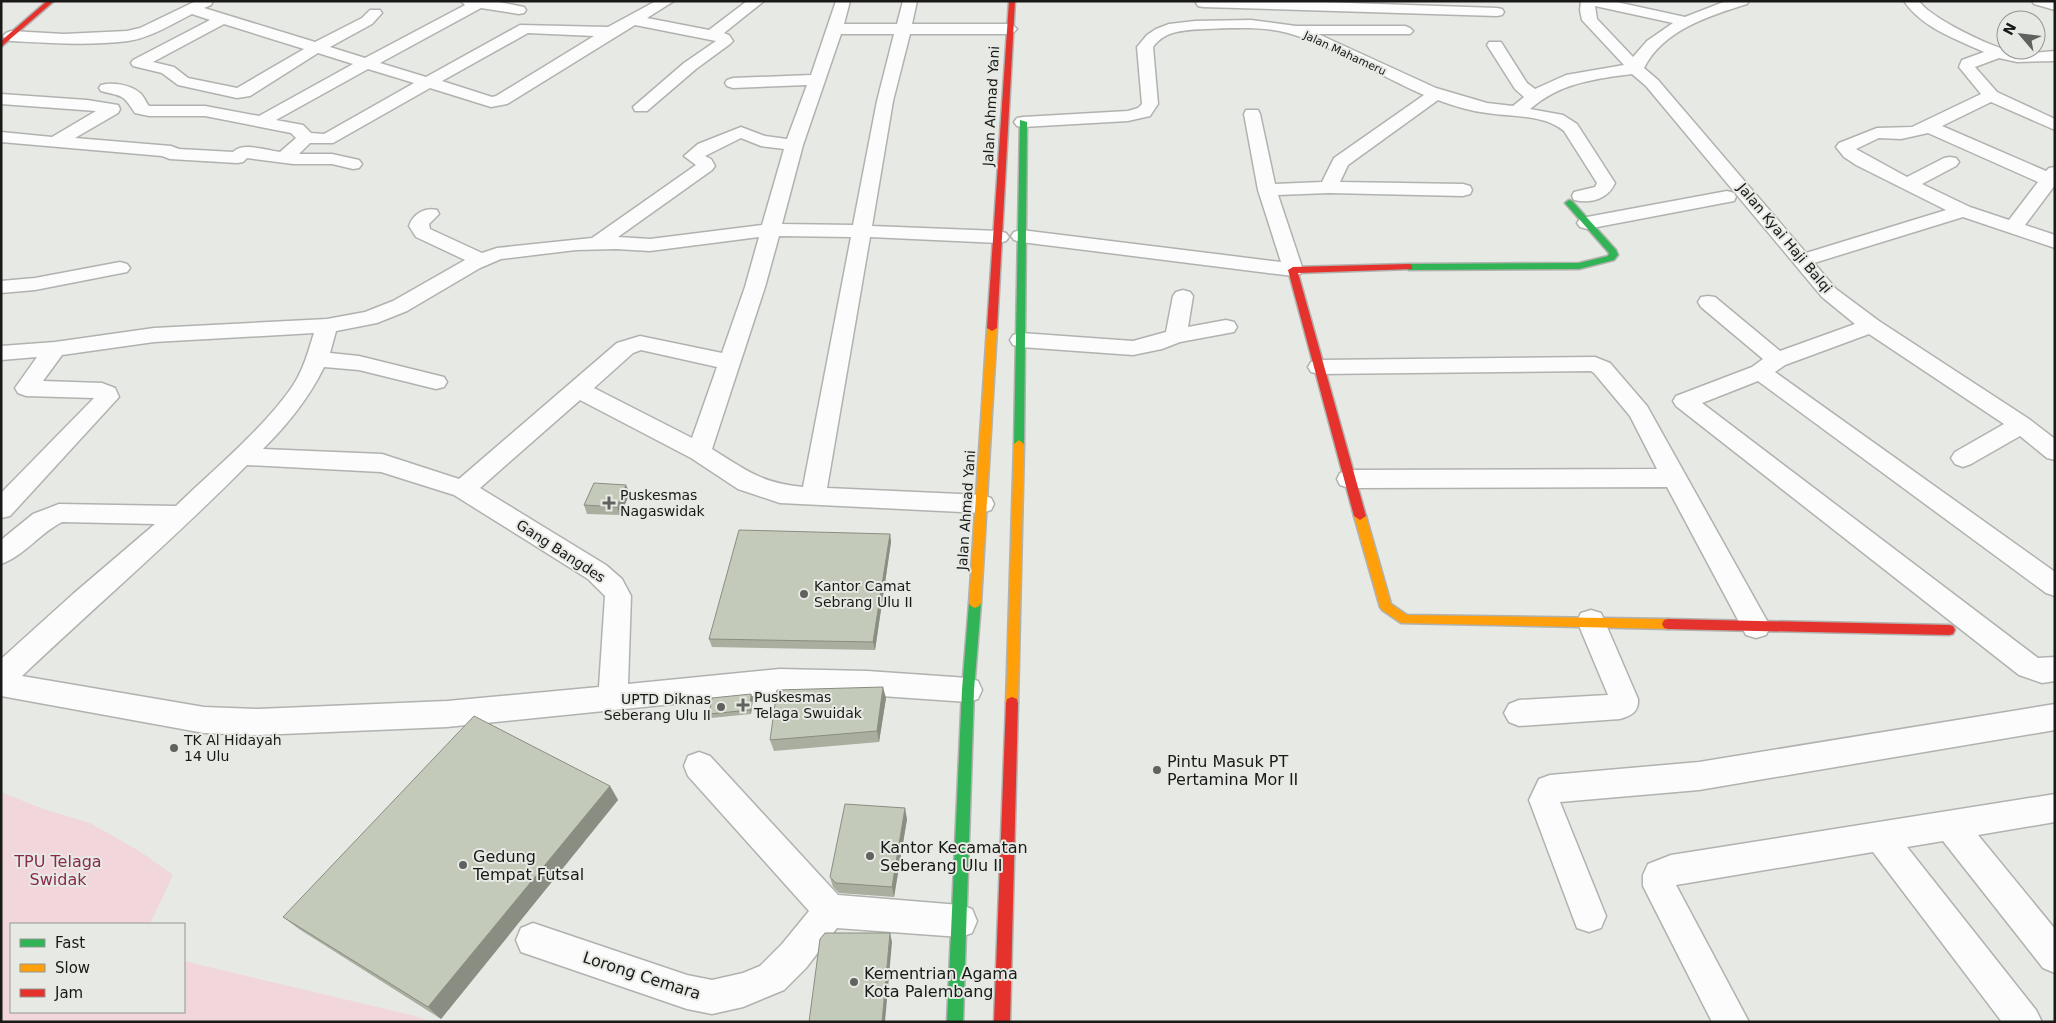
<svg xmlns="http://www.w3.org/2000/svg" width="2056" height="1023" font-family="'DejaVu Sans',sans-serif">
	<rect width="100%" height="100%" fill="#e7e9e5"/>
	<path fill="#f1d6dc" d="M 1,792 L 43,809 L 90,823 L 141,852 L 173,875 L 150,924 L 11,924 L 11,1012 L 184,1012 L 184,961 L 415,1016 L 431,1022 L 1,1022 Z"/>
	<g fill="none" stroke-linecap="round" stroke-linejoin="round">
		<defs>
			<g id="street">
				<path d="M 196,1 L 213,1 L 211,5 L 204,8 L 315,42 L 362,18 L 370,10 L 380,10 L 382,13 L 372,24 L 330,47 L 365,58 L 465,5 L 461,1 L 494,1 L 524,7 L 526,10 L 524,13 L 519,14 L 481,8 L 380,63 L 426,77 L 520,25 L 608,27 L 656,1 L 674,1 L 647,18 L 709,30 L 747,1 L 764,1 L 724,33 L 729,35 L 733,41 L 730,44 L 696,69 L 647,111 L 635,111 L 633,107 L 684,63 L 716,41 L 635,25 L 507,104 L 491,107 L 430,88 L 333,143 L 310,143 L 299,154 L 332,154 L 359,160 L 362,164 L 359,168 L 353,169 L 332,164 L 293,164 L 247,158 L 243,162 L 237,163 L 170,159 L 162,156 L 1,142 L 1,132 L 52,137 L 96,111 L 1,104 L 1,94 L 87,100 L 118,105 L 120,109 L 118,113 L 75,138 L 171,146 L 179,149 L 233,152 C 243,142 266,150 280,152 L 296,138 L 291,133 L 205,116 L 149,116 L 135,113 C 122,93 123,97 101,91 L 99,88 L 101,85 C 113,82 131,85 140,93 C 144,96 146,103 149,106 L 205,106 L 259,116 L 353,64 L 318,53 L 250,96 L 237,98 L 178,85 L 162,73 L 133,66 L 131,63 L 133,60 L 210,20 L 192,14 C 172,24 150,38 128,41 C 89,46 49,43 11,41 L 6,39 L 3,36 L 6,33 L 11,31 L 64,34 L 127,31 L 140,28 ZM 224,24 L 304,49 L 237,88 L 188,78 L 174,67 L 153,62 ZM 528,33 L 594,36 L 496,96 L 492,97 L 442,81 ZM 368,69 L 414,83 L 324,134 L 311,133 L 303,125 L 276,120 Z"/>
				<path d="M 836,1 L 850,1 L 844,24 L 897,24 L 903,1 L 917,1 L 912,24 L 1009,24 L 1014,26 L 1017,29 L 1014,32 L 1009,34 L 910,34 L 893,101 L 872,226 L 999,231 L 1006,233 L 1009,237 L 1006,241 L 999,243 L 870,237 L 827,488 L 982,495 L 991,498 L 994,504 L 991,510 L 982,513 L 780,503 L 738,489 L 691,458 L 580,400 L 480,488 L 606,565 L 622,579 L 631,596 L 628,684 L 780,669 L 867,671 L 968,678 L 978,681 L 982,690 L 978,699 L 968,702 L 867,695 L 780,693 L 447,727 L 258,735 L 204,733 L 1,696 L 1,659 L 73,594 L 155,524 L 62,522 C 40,533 24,556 1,564 L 1,540 L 33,514 L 59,504 L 176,506 C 213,470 263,429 292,387 C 303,371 308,352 314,333 L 154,342 L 62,355 L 43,381 L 102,383 L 115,388 L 119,397 L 10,516 L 1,518 L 1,493 L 94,398 L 26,396 L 18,393 L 15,388 L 37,357 L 1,360 L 1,346 L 55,342 L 154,328 L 327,319 L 365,312 L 393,301 L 465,260 L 416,237 L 409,226 C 413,214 425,207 437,210 L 439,214 L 429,224 L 430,229 L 482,253 L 497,248 L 592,238 L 696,165 L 684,156 L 698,144 L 741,127 L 765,136 L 787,139 L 807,85 L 733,88 L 727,86 L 725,83 L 727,80 L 733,78 L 811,75 ZM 841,34 L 894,34 L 877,101 L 853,225 L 782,224 L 803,145 ZM 741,138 L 761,146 L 784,149 L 762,225 L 650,239 L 618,237 L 712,170 L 715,166 L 711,159 L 705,156 ZM 779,236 L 851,237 L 803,487 C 761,483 746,470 712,449 L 765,287 ZM 759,237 L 745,287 L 722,353 L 640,336 L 617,343 L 459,479 L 382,454 L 263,449 C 288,424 309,398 324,367 L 359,370 L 436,389 L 444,387 L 447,382 L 444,377 L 359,356 L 330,353 L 336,331 L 377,323 L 407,311 L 480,268 L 501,259 L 576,250 L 616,249 L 650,251 ZM 641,350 L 717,367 L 692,438 L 594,388 L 633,353 ZM 247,465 L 381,472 L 454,495 L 588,579 L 605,596 L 599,687 L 447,701 L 258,709 L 204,707 L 22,676 C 97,605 175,538 247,465 Z"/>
				<path d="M 1197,1 L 1291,1 L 1497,8 L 1502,9 L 1504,12 L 1502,15 L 1497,16 L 1203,7 L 1198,6 L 1196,3 Z"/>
				<path d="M 1581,1 L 1612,1 L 1685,17 L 1726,1 L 1749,1 L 1747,4 C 1709,16 1663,30 1644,68 L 1658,80 L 1806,253 L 1946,210 L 1856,165 L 1844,157 L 1836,147 L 1839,143 L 1877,128 L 1912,127 L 1981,94 L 1959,67 L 1962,60 L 1984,52 C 1956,39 1922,28 1904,1 L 1919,1 C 1930,18 1996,50 2016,52 C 2029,54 2042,52 2055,51 L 2055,61 L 2017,62 L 1999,58 L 1975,67 L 1997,92 L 2055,119 L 2055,130 L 1991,102 L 1942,126 L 2046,171 L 2049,168 L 2055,167 L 2055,185 L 2025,225 L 2055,235 L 2055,248 L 1963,217 L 1814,263 L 1836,289 L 1879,321 L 2029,419 L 2055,439 L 2055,460 L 2047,458 L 2020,436 L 1971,464 L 1963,467 L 1955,464 L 1951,458 L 1955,452 L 2004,424 L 1869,334 L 1785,365 L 1775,372 L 2055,572 L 2055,596 L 2046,593 L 1758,381 L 1702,403 L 2038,658 L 2055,657 L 2055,681 L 2042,683 L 2019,675 L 1676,406 L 1673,401 L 1676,396 L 1752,367 L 1763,359 L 1701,307 L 1698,302 L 1701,297 L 1708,296 L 1715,297 L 1780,351 L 1855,324 L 1822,297 L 1646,86 L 1632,74 C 1594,79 1560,83 1530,109 L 1563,115 L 1577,124 L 1615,183 C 1608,199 1591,204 1574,200 L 1572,196 L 1574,192 L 1595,187 L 1597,183 L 1564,131 C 1544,114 1512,117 1487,113 C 1470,111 1454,106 1438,100 L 1348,165 L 1340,182 L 1463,184 L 1470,186 L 1472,190 L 1470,194 L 1463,196 L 1329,193 L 1278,195 L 1303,270 L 1300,274 L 1293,276 L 1021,242 L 1014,240 L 1011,236 L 1014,232 L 1021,230 L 1281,262 L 1258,190 L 1244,114 L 1246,110 L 1258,110 L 1260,114 L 1275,184 L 1322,182 L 1334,158 L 1424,95 C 1380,76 1334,46 1288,33 C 1263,26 1231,28 1205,29 C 1186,30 1165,30 1153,47 L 1158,104 L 1150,116 L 1128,121 L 1023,127 L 1017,126 L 1014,122 L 1017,118 L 1023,117 L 1128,111 L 1138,108 L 1142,104 L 1137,47 L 1147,35 L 1156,29 L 1169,24 L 1195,21 L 1251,20 L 1296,26 L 1405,26 L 1410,28 L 1413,31 L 1410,34 L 1318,34 L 1436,88 L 1487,103 L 1513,106 L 1524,97 L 1515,89 L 1487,45 L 1489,42 L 1501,42 L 1527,83 L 1535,89 L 1566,75 L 1624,65 L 1582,20 L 1580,10 ZM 1595,6 L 1673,23 L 1647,41 L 1633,57 L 1597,19 ZM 1928,133 L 2038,182 L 2009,220 L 1970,207 L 1922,184 L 1956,166 L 1959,162 L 1956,158 L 1950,157 L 1944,158 L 1907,177 L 1856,149 L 1879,138 L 1901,139 Z"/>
				<path d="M 2032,1 L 2055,1 L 2055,10 L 2034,4 Z"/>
				<path d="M 1727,191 L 1734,193 L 1736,197 L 1734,201 L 1587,229 L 1580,227 L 1577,223 L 1580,219 L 1587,217 Z"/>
				<path d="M 120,262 L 127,264 L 130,268 L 127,272 L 35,290 L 1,293 L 1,281 L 35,278 Z"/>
				<path d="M 1183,290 L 1190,292 L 1193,296 L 1188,327 L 1226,320 L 1234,322 L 1237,327 L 1234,332 L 1180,342 L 1162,349 L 1133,355 L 1021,347 L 1013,345 L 1010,340 L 1013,335 L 1021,333 L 1133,341 L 1166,332 L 1173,296 L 1176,292 Z"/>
				<path d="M 1595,357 L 1610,363 L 1647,406 L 1766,619 L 1770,627 L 1766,635 L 1756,638 L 1746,635 L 1667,487 L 1349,488 L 1340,485 L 1337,479 L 1340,473 L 1349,470 L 1657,469 L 1630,416 L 1594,373 L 1591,371 L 1319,374 L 1311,372 L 1308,367 L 1311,362 L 1319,360 Z"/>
				<path d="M 1591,610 L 1601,613 L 1638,699 C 1639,712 1631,716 1620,719 L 1519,726 L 1509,722 L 1504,713 L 1509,704 L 1519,700 L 1608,695 L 1577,621 L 1581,613 Z"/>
				<path d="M 2055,704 L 2055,730 L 1699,790 L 1560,802 L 1606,916 L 1601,928 L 1589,932 L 1577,928 L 1529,800 L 1539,779 L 1550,775 L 1699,762 Z"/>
				<path d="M 699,752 L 710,756 L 838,895 L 960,905 L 972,909 L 977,921 L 972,933 L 960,937 L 837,928 L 806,968 L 784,990 L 743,1007 L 712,1014 L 687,1009 L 521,952 L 516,940 L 521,928 L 533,923 L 687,975 L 712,980 L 743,973 L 760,966 L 782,944 L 809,911 L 688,776 L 684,766 L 688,756 Z"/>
				<path d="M 2055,794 L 2055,822 L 1978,835 L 2055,929 L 2055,973 L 2043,968 L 1943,841 L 1907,847 L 2036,1010 L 2042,1022 L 2002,1022 L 1873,852 L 1676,885 L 1749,1022 L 1712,1022 L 1643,886 L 1643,875 L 1648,864 L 1671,855 Z"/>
			</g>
			<g id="fast">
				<path d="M 1020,120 L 1027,122 L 1024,444 L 1019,448 L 1014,444 Z"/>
				<path d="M 1569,200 L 1572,201 L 1616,250 L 1618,255 L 1614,260 L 1579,269 L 1409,270 L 1404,267 L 1409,264 L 1579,263 L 1608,256 L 1609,253 L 1565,203 Z"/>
				<path d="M 975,598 L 979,600 L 981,603 L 974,690 L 963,1022 L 947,1022 L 962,690 L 969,603 L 971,600 Z"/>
			</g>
			<g id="slow">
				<path d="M 992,325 L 997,328 L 981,603 L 979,606 L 975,608 L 971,606 L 969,603 L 987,328 Z"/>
				<path d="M 1019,440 L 1024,444 L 1018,703 L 1017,707 L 1012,709 L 1007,707 L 1006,703 L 1014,444 Z"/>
				<path d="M 1360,512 L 1366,516 L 1391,604 L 1407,615 L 1668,619 L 1672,620 L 1674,624 L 1672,628 L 1668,629 L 1401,623 L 1382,610 L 1380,607 L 1354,516 Z"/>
			</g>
			<g id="jam">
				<path d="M 47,1 L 54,1 L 1,47 L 1,41 Z"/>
				<path d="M 1009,1 L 1015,1 L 997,328 L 992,331 L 987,328 Z"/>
				<path d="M 1409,264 L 1412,265 L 1412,269 L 1298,273 L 1366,516 L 1360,520 L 1354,516 L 1288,270 L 1293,267 Z"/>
				<path d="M 1668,619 L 1949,625 L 1953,626 L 1955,630 L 1953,634 L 1949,635 L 1668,629 L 1664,628 L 1662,624 L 1664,620 Z"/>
				<path d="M 1012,697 L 1017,699 L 1018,703 L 1010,1022 L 994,1022 L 1006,703 L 1007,699 Z"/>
			</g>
		</defs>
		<use href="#street" stroke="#b1b2af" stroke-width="3"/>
		<use href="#fast" stroke="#b1b2af" stroke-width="3"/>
		<use href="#slow" stroke="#b1b2af" stroke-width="3"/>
		<use href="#jam" stroke="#b1b2af" stroke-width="3"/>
		<use href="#street" fill="#fbfcfb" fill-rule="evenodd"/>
		<use href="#fast" fill="#30b455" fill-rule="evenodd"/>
		<use href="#slow" fill="#ff9f0a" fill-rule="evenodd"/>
		<use href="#jam" fill="#e5322d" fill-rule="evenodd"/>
	</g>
	<g fill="#a9ae9f">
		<path d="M 630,493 L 620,515 L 587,514 L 584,505 Z"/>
		<path d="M 890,534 L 891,542 L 875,650 L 712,647 L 709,639 Z"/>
		<path d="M 753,698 L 751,714 L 711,718 L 709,714 Z"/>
		<path d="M 886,698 L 879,742 L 774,751 L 770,740 Z"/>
		<path d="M 610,786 L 618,800 L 441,1019 L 299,929 L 283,917 Z"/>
		<path d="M 907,819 L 894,897 L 839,893 L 833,887 L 830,877 Z"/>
	</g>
	<g fill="#898d82">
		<path d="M 626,485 L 630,493 L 620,515 L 617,507 Z"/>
		<path d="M 890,534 L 891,542 L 875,650 L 873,642 Z"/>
		<path d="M 883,687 L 886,698 L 879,742 L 877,731 Z"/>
		<path d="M 751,694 L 753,698 L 751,714 L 750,710 Z"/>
		<path d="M 610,786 L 618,800 L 441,1019 L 428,1007 Z"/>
		<path d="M 905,808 L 907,819 L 894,897 L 892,887 Z"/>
		<path d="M 890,933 L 892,942 L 885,1022 L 882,1022 Z"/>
	</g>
	<g fill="#c4cab9" stroke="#898d82">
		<path d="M 594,483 L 626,485 L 617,507 L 584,505 Z"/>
		<path d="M 739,530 L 890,534 L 873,642 L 709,639 Z"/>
		<path d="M 883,687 L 877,731 L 770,740 L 777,690 Z"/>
		<path d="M 751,694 L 750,710 L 709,714 L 712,698 Z"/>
		<path d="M 474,716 L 610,786 L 428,1007 L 283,917 Z"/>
		<path d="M 845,804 L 905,808 L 892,887 L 836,883 L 830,877 Z"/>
		<path d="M 825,933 L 890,933 L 882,1022 L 809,1022 L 820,939 Z"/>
	</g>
	<g fill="#61625f" stroke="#e7eae4" stroke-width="2">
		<path d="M606.5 495.5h5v5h5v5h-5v5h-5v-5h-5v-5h5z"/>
		<circle cx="804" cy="594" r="5"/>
		<path d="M740.5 697.5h5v5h5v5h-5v5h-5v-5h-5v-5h5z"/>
		<circle cx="721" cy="707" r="5"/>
		<circle cx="174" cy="748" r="5"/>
		<circle cx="1157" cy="770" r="5"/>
		<circle cx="870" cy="856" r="5"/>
		<circle cx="463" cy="865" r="5"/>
		<circle cx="854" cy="982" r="5"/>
	</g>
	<g text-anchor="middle" stroke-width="4" stroke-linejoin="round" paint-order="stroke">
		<g font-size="11" fill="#191917" stroke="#e7eae4">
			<text transform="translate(1345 53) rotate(25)" y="4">Jalan Mahameru</text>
		</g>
		<g font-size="14" fill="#191917" stroke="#e7eae4">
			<text transform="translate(991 106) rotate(-87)" y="5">Jalan Ahmad Yani</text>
			<text transform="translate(1785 238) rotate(50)" y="5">Jalan Kyai Haji Balqi</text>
			<text transform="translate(966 510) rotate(-86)" y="5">Jalan Ahmad Yani</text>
			<text transform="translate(561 551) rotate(33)" y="5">Gang Bangdes</text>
		</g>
		<g font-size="14" fill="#191917" stroke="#e7eae4" text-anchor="start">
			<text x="620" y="500">Puskesmas<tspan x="620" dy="16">Nagaswidak</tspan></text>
			<text x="814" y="591">Kantor Camat<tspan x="814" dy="16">Sebrang Ulu II</tspan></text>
			<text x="754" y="702">Puskesmas<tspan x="754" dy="16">Telaga Swuidak</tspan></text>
			<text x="711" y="704" text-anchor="end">UPTD Diknas<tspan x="711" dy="16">Seberang Ulu II</tspan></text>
			<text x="184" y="745">TK Al Hidayah<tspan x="184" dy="16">14 Ulu</tspan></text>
		</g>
		<g font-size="16" fill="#191917" stroke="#e7eae4" text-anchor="start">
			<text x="1167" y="767">Pintu Masuk PT<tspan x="1167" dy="18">Pertamina Mor II</tspan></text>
			<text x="880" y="853">Kantor Kecamatan<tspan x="880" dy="18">Seberang Ulu II</tspan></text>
			<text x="473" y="862">Gedung<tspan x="473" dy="18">Tempat Futsal</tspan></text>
			<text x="864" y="979">Kementrian Agama<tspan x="864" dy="18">Kota Palembang</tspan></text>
		</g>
		<g font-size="16" fill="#89294e" stroke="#e7eae4">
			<text x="58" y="867">TPU Telaga<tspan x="58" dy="18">Swidak</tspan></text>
		</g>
		<g font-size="16" fill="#191917" stroke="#e7eae4">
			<text transform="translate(642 975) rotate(18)" y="6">Lorong Cemara</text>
		</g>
	</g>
	<rect width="2056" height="1023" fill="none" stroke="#191917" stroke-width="5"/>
	<rect x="10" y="923" width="175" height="90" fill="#e7eae4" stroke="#959692"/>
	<rect x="20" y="939" width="25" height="8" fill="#30b455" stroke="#959692"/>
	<text x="55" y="948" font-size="15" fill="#191917">Fast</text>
	<rect x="20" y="964" width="25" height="8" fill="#ff9f0a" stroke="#959692"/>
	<text x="55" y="973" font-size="15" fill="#191917">Slow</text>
	<rect x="20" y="989" width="25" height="8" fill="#e5322d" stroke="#959692"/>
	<text x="55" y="998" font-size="15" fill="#191917">Jam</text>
	<g transform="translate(2021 35) rotate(298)"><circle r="24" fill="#e7eae4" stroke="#959692"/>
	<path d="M0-4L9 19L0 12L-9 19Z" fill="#61625f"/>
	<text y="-8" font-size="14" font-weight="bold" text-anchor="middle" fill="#191917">N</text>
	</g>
</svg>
